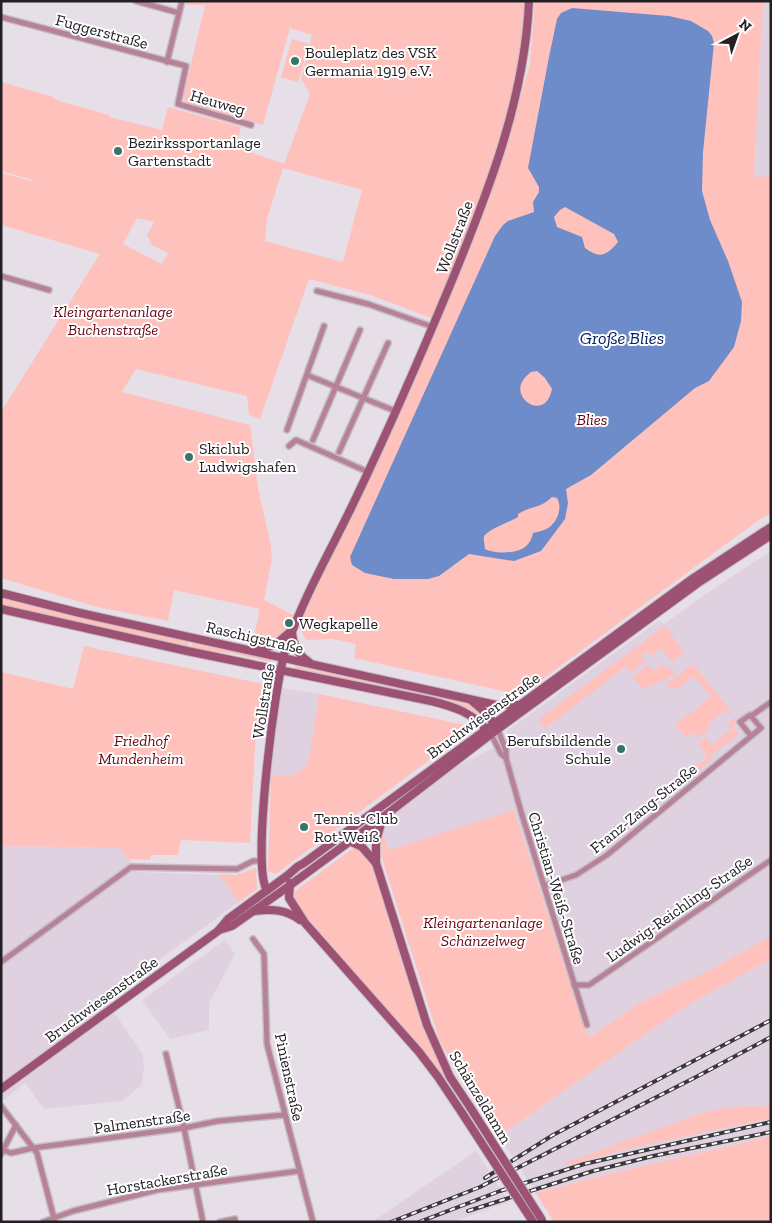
<svg xmlns="http://www.w3.org/2000/svg" width="772" height="1223" font-family="'Zilla Slab',serif">
	<rect width="100%" height="100%" fill="#e7dfe8"/>
	<g fill="#dfd1e0">
		<path d="M 763,1 L 771,1 L 771,176 L 754,177 Z"/>
		<path d="M 771,551 L 771,936 L 712,969 L 641,1002 L 590,1037 L 585,1030 L 514,810 L 389,850 L 380,826 L 383,817 L 435,777 L 499,745 L 509,738 L 507,731 L 660,620 L 664,624 L 707,593 Z"/>
		<path d="M 282,688 L 319,694 L 308,765 L 293,776 L 271,775 Z"/>
		<path d="M 1,846 L 121,848 L 137,872 L 220,875 L 239,902 L 105,999 L 143,1055 L 144,1067 L 142,1085 L 122,1101 L 44,1109 L 25,1083 L 1,1102 Z"/>
		<path d="M 225,940 L 235,954 L 209,1003 L 209,1030 L 170,1039 L 142,1000 Z"/>
		<path d="M 771,959 L 771,1107 L 756,1106 L 705,1112 L 564,1164 L 571,1165 L 626,1149 L 771,1118 L 771,1136 L 605,1175 L 536,1193 L 499,1136 L 685,1006 Z"/>
		<path d="M 476,1151 L 509,1202 L 452,1222 L 372,1222 Z"/>
	</g>
	<g fill="#fec1bc" fill-rule="evenodd">
		<path d="M 187,1 L 525,1 L 521,63 L 499,148 L 475,218 L 434,319 L 370,295 L 309,279 L 260,419 L 249,415 L 247,396 L 136,369 L 122,392 L 250,425 L 258,488 L 270,541 L 272,558 L 264,600 L 295,616 C 287,634 274,644 253,640 L 260,609 L 174,590 L 168,621 L 97,607 L 1,578 L 1,412 L 100,254 L 1,225 L 1,173 L 32,181 L 33,180 L 1,171 L 1,82 L 53,97 L 56,100 L 109,115 L 109,117 L 162,130 L 168,107 L 241,127 L 236,147 L 284,164 L 310,94 L 301,78 L 312,35 L 290,28 L 263,125 L 187,104 L 183,98 L 205,5 L 186,5 ZM 283,168 L 362,190 L 343,262 L 265,241 L 267,219 ZM 137,218 L 154,222 L 147,235 L 152,245 L 168,253 L 162,264 L 123,244 Z"/>
		<path d="M 535,1 L 763,1 L 754,177 L 771,176 L 771,513 L 760,519 L 521,695 L 354,658 L 356,644 L 333,639 L 307,640 L 298,627 L 371,474 L 436,329 L 481,222 L 506,148 L 530,64 Z"/>
		<path d="M 292,39 L 309,44 L 298,82 L 281,77 Z"/>
		<path d="M 1,593 L 190,637 L 187,651 L 1,609 Z"/>
		<path d="M 665,626 L 684,652 L 672,662 L 661,648 L 651,656 L 647,651 L 641,656 L 645,661 L 631,673 L 626,666 L 545,729 L 539,719 Z"/>
		<path d="M 193,642 L 271,660 L 271,662 L 231,653 L 209,652 L 190,648 Z"/>
		<path d="M 84,646 L 263,684 L 256,730 L 250,843 L 181,840 L 178,855 L 151,855 L 150,860 L 128,859 L 120,848 L 1,846 L 1,672 L 73,689 Z"/>
		<path d="M 663,664 L 667,669 L 669,667 L 674,674 L 664,682 L 662,680 L 654,686 L 652,684 L 643,690 L 633,677 L 648,665 L 653,671 Z"/>
		<path d="M 693,664 L 731,712 L 729,714 L 726,710 L 707,725 L 710,729 L 697,738 L 692,732 L 685,737 L 675,725 L 711,697 L 694,676 L 677,689 L 675,687 L 671,690 L 666,685 Z"/>
		<path d="M 295,666 L 458,701 L 469,705 L 483,714 L 479,717 C 456,697 414,694 385,688 C 354,682 324,676 294,670 Z"/>
		<path d="M 319,694 L 465,725 L 467,732 L 276,874 L 268,871 L 271,775 L 293,776 L 308,765 Z"/>
		<path d="M 734,718 L 737,722 L 733,726 L 739,734 L 711,755 L 713,759 L 689,778 L 686,774 L 708,757 L 698,744 L 706,738 L 712,745 L 732,729 L 727,724 Z"/>
		<path d="M 514,810 L 585,1030 L 590,1037 L 641,1002 L 712,969 L 771,936 L 771,959 L 686,1006 L 499,1136 L 459,1077 L 439,1039 L 374,833 L 381,829 L 389,850 Z"/>
		<path d="M 355,847 L 371,861 L 421,1022 L 447,1080 L 445,1080 L 414,1041 L 298,907 L 294,894 L 299,888 Z"/>
		<path d="M 256,868 L 257,889 L 239,902 L 219,874 L 236,875 Z"/>
		<path d="M 756,1106 L 771,1107 L 771,1118 L 626,1149 L 571,1165 L 562,1164 L 705,1112 L 731,1107 Z"/>
		<path d="M 771,1136 L 771,1222 L 554,1222 L 536,1193 L 605,1175 Z"/>
	</g>
	<path fill="#6e8cc9" fill-rule="evenodd" d="M 572,8 L 669,16 L 691,21 L 708,31 L 712,36 L 714,43 L 703,152 L 702,191 L 710,220 L 728,261 L 742,302 L 741,321 L 734,347 L 709,381 L 695,388 L 591,475 L 566,489 L 568,503 L 565,519 L 541,551 L 514,561 L 469,554 L 439,576 L 428,579 L 394,579 L 365,573 L 352,565 L 350,557 L 495,236 L 503,225 L 508,221 L 534,212 L 533,202 L 539,192 L 539,187 L 528,168 L 549,57 L 557,19 L 561,13 ZM 565,207 L 614,234 L 618,242 C 606,256 600,259 585,248 L 582,237 L 557,227 L 554,217 L 560,210 ZM 537,371 L 545,378 L 552,389 C 546,420 515,402 521,384 C 523,379 527,375 531,372 ZM 552,497 L 557,498 C 564,510 555,528 541,531 C 539,532 536,532 533,533 C 532,538 530,543 525,547 C 516,554 494,554 485,549 C 485,546 483,539 484,537 C 486,530 512,521 518,517 L 518,514 C 530,506 540,509 552,497 Z"/>
	<g fill="none" stroke-linecap="round" stroke-linejoin="round">
		<defs>
			<g id="street">
				<path d="M 136,1 L 179,13"/>
				<path d="M 1,17 L 186,66 L 178,104 L 251,125"/>
				<path d="M 167,62 L 182,1"/>
				<path d="M 1,276 L 49,290"/>
				<path d="M 317,291 L 368,304 L 433,327"/>
				<path d="M 307,375 L 395,411"/>
				<path d="M 287,430 L 324,326"/>
				<path d="M 313,440 L 360,330"/>
				<path d="M 289,446 L 296,440 L 368,472"/>
				<path d="M 339,452 L 388,343"/>
				<path d="M 751,716 L 771,702"/>
				<path d="M 497,727 L 506,751 L 506,758 L 522,815 L 587,1025"/>
				<path d="M 491,734 L 501,754 L 506,758"/>
				<path d="M 544,886 L 576,875 L 607,855 L 761,728 L 750,715 L 740,722 L 751,736"/>
				<path d="M 253,939 L 264,954 L 267,1044 L 313,1222"/>
				<path d="M 1,962 L 131,867 L 237,869 L 253,861 L 262,861"/>
				<path d="M 574,985 L 589,985 L 771,860"/>
				<path d="M 166,1054 L 184,1128 L 203,1222"/>
				<path d="M 1,1106 L 37,1153 L 55,1222"/>
				<path d="M 3,1150 L 11,1153 L 33,1148 L 184,1128 L 218,1121 L 284,1115"/>
				<path d="M 1,1154 L 16,1125"/>
				<path d="M 43,1222 L 73,1211 L 157,1190 L 299,1171"/>
				<path d="M 220,1222 L 235,1219"/>
			</g>
			<g id="secondary">
				<path d="M 1,593 L 80,613 L 496,705 L 517,705"/>
				<path d="M 1,609 L 187,651 L 431,701 C 455,707 474,713 489,733"/>
				<path d="M 292,632 C 293,645 298,655 309,662"/>
				<path d="M 257,650 L 275,645 L 290,632"/>
				<path d="M 471,700 L 486,713 L 494,723"/>
				<path d="M 383,817 L 376,841 L 376,863 L 427,1025 L 450,1077 L 470,1107"/>
				<path d="M 347,840 L 362,847 L 376,863"/>
				<path d="M 290,883 L 289,898 L 305,923 L 419,1052 L 438,1077 L 462,1113"/>
				<path d="M 267,890 C 251,868 275,680 286,648 C 303,598 331,550 354,502 C 389,429 422,353 453,278 C 489,190 525,97 529,1"/>
				<path d="M 254,911 C 272,909 285,909 300,920"/>
				<path d="M 219,930 L 232,926 L 289,886 L 383,817 L 491,734 L 698,583 L 771,535"/>
				<path d="M 1,1089 L 218,931 L 228,919 L 288,875 L 297,867 L 304,863 L 692,579 L 771,527"/>
			</g>
		</defs>
		<use href="#street" stroke="#c4bdc5" stroke-width="8"/>
		<use href="#secondary" stroke="#c4bdc5" stroke-width="10"/>
		<use href="#street" stroke="#b78297" stroke-width="5"/>
		<use href="#secondary" stroke="#9d5273" stroke-width="8"/>
		<defs>
			<g id="rail">
				<path d="M 485,1178 L 553,1135 L 771,1020"/>
				<path d="M 468,1211 L 593,1171 L 653,1156 L 771,1132"/>
				<path d="M 391,1222 L 480,1187 L 696,1077 L 771,1037"/>
				<path d="M 419,1222 L 500,1191 L 584,1164 L 771,1122"/>
			</g>
		</defs>
		<use href="#rail" stroke="#3b373b" stroke-width="4"/>
		<use href="#rail" stroke="#fff" stroke-width="2" stroke-dasharray="5.5" stroke-linecap="butt"/>
		<defs>
			<g id="secondary-bridge">
				<path d="M 470,1107 L 542,1220"/>
				<path d="M 462,1113 L 533,1222"/>
			</g>
		</defs>
		<use href="#secondary-bridge" stroke="#c4bdc5" stroke-width="10" stroke-linecap="butt"/>
		<use href="#secondary-bridge" stroke="#9d5273" stroke-width="8"/>
	</g>
	<g fill="#357666" stroke="#fff" stroke-width="2">
		<circle cx="295" cy="61" r="5"/>
		<circle cx="118" cy="151" r="5"/>
		<circle cx="189" cy="457" r="5"/>
		<circle cx="289" cy="623" r="5"/>
		<circle cx="621" cy="749" r="5"/>
		<circle cx="304" cy="827" r="5"/>
	</g>
	<g text-anchor="middle" stroke-width="4" stroke-linejoin="round" paint-order="stroke">
		<g font-size="16" fill="#232023" stroke="#fff">
			<text transform="translate(102 31) rotate(15)" y="6">Fuggerstraße</text>
			<text transform="translate(218 102) rotate(16)" y="6">Heuweg</text>
			<text transform="translate(454 237) rotate(-69)" y="6">Wollstraße</text>
			<text transform="translate(255 637) rotate(13)" y="6">Raschigstraße</text>
			<text transform="translate(263 701) rotate(-81)" y="6">Wollstraße</text>
			<text transform="translate(483 715) rotate(-36)" y="6">Bruchwiesenstraße</text>
			<text transform="translate(643 808) rotate(-39)" y="6">Franz-Zang-Straße</text>
			<text transform="translate(557 888) rotate(73)" y="6">Christian-Weiß-Straße</text>
			<text transform="translate(679 908) rotate(-35)" y="6">Ludwig-Reichling-Straße</text>
			<text transform="translate(101 999) rotate(-36)" y="6">Bruchwiesenstraße</text>
			<text transform="translate(290 1077) rotate(78)" y="6">Pinienstraße</text>
			<text transform="translate(481 1097) rotate(59)" y="6">Schänzeldamm</text>
			<text transform="translate(142 1121) rotate(-8)" y="6">Palmenstraße</text>
			<text transform="translate(167 1179) rotate(-10)" y="6">Horstackerstraße</text>
		</g>
		<g font-size="16" fill="#232023" stroke="#fff" text-anchor="start">
			<text x="305" y="58">Bouleplatz des VSK<tspan x="305" dy="18">Germania 1919 e.V.</tspan></text>
			<text x="128" y="148">Bezirkssportanlage<tspan x="128" dy="18">Gartenstadt</tspan></text>
			<text x="199" y="454">Skiclub<tspan x="199" dy="18">Ludwigshafen</tspan></text>
			<text x="299" y="629">Wegkapelle</text>
			<text x="611" y="746" text-anchor="end">Berufsbildende<tspan x="611" dy="18">Schule</tspan></text>
			<text x="314" y="824">Tennis-Club<tspan x="314" dy="18">Rot-Weiß</tspan></text>
		</g>
		<g font-size="16" font-style="italic" fill="#690613" stroke="#fff">
			<text x="113" y="317">Kleingartenanlage<tspan x="113" dy="18">Buchenstraße</tspan></text>
			<text x="592" y="425">Blies</text>
			<text x="141" y="746">Friedhof<tspan x="141" dy="18">Mundenheim</tspan></text>
			<text x="483" y="928">Kleingartenanlage<tspan x="483" dy="18">Schänzelweg</tspan></text>
		</g>
		<g font-size="18" font-style="italic" fill="#072168" stroke="#fff">
			<text x="622" y="344">Große Blies</text>
		</g>
	</g>
	<rect width="772" height="1223" fill="none" stroke="#232023" stroke-width="5"/>
	<g transform="translate(737 35) rotate(41)" stroke="#ffffff" stroke-width="4" paint-order="stroke">
	<path d="M0-4L9 19L0 12L-9 19Z" fill="#232023"/>
	<text y="-8" font-size="14" font-weight="bold" text-anchor="middle" fill="#232023">N</text>
	</g>
</svg>
